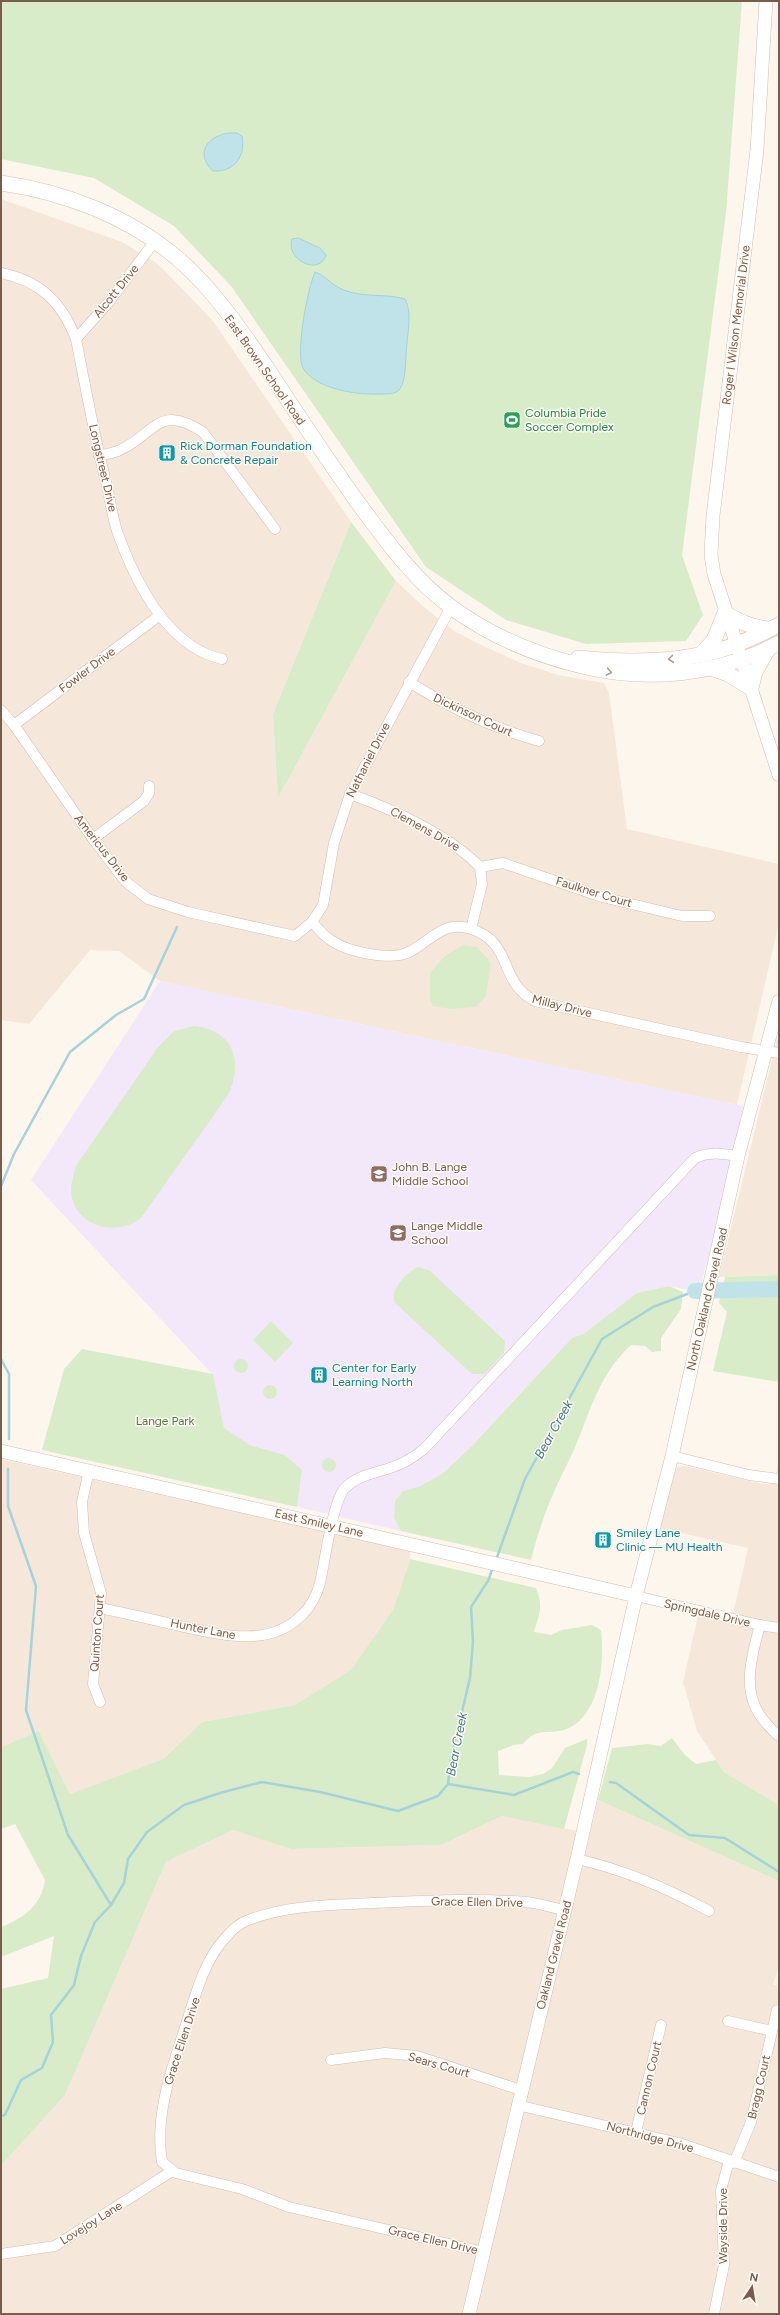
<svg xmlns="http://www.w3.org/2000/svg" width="780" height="2315" font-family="Figtree,sans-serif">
	<rect width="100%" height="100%" fill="#fdf6ec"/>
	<g fill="#f5e8da">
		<path d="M 1,199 L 122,242 L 155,262 L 166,272 L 213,321 L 351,522 L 273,714 L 278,798 L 396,581 L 424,607 L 454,631 L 481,645 L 521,663 L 558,675 L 604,683 L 609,693 L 627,829 L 779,864 L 779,923 L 737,1105 L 160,981 L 119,951 L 90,950 L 29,1024 L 1,1020 Z"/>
		<path d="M 777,1039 L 779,1039 L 779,1275 L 719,1277 Z"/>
		<path d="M 779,1452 L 779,1805 L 724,1772 L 697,1731 L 683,1682 L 698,1616 L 731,1623 L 748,1548 L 659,1528 L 674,1471 L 678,1467 L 685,1466 L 762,1484 L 775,1484 Z"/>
		<path d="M 1,1459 L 410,1551 L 410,1559 L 393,1610 L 352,1670 L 295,1705 L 202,1722 L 163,1759 L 70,1794 L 39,1731 L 1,1747 Z"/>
		<path d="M 598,1800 L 779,1881 L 779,1967 L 773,1985 L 779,1986 L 779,2314 L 475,2314 Z"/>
		<path d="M 502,1816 L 578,1831 L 464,2314 L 1,2314 L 1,2166 L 65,2095 L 166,1862 L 233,1830 L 291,1849 L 441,1845 Z"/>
	</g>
	<path fill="#f3e8fa" d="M 160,981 L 747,1107 L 699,1292 L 669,1286 L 637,1293 L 583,1334 L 572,1338 L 472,1446 L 442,1474 L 418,1487 L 403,1491 L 395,1501 L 394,1518 L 401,1531 L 297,1507 L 302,1470 L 285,1455 L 250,1445 L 223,1428 L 212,1374 L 31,1180 Z"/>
	<g fill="#d8ecc9">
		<path d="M 1,1 L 742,1 L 726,213 L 682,555 L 703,615 L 686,641 L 586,644 L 506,620 L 426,567 L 231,286 L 174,226 L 94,178 L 1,159 Z"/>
		<path d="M 351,522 L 396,581 L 278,798 L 273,714 Z"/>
		<path d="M 463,945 L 477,947 L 491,963 L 486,996 L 476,1007 L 450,1009 L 433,1006 L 430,1000 L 430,973 L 445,956 Z"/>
		<path d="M 194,1026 C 234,1030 244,1062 228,1095 L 141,1218 C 116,1238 73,1226 71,1191 C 71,1182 74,1174 76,1166 L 158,1047 L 174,1031 Z"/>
		<path d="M 418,1267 L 429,1270 L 505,1341 L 504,1353 L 484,1374 L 472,1374 L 395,1303 C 389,1290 406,1273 418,1267 Z"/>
		<path d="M 779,1275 L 779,1382 L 713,1371 L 727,1312 L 719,1303 L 725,1277 Z"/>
		<path d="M 669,1286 L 683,1292 L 681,1309 L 661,1338 L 661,1351 L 652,1352 L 645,1346 L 631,1345 C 598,1376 591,1410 574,1450 C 569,1461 563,1472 558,1483 C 546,1508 538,1533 531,1560 L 401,1531 L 394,1518 L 395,1501 L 403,1491 L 418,1487 L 442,1474 L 472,1446 L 572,1338 L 583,1334 L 637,1293 Z"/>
		<path d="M 271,1321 L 293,1343 L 275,1362 L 253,1340 Z"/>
		<path d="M 82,1349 L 213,1374 L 224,1428 L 250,1445 L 285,1455 L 302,1470 L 297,1507 L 42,1450 L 64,1369 Z"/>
		<circle cx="241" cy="1366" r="7"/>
		<circle cx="270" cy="1392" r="7"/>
		<circle cx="329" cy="1465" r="7"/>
		<path d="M 410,1559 L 536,1588 C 544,1608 539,1613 534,1632 L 551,1635 L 562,1630 L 592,1625 L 601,1630 C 605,1662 600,1718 564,1730 C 546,1735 538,1726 523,1744 L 514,1745 L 498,1751 L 499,1775 L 529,1777 L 543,1774 L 552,1768 L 565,1748 L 587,1739 L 587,1745 L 564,1829 L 502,1816 L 441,1845 L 291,1849 L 233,1830 L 166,1862 L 65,2095 L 1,2166 L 1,1989 L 48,1978 L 54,1936 L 1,1957 L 1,1927 C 24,1918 41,1906 45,1880 L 15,1824 L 1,1829 L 1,1747 L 39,1731 L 70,1794 L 163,1759 L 202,1722 L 295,1705 L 351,1670 L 393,1610 Z"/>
		<path d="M 672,1738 L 685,1755 L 696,1764 L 716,1760 L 724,1772 L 779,1805 L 779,1881 L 598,1800 L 612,1748 L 648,1744 L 661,1746 Z"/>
	</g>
	<g fill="#bfe3e8" stroke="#a5d3da">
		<path d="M 230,133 L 237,133 L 242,136 C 246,157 234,172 213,171 C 194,153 208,135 230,133 Z"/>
		<path d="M 298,238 L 320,248 L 326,255 C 319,277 285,259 292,239 Z"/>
		<path d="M 315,272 C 326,276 332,286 344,290 C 363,298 385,293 405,299 C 412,312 408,329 407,344 C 405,356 407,378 400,389 C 396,394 389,394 383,394 C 360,395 320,391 304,370 C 294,357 308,287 315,272 Z"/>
	</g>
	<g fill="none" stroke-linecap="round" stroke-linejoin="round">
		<g stroke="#a5d3da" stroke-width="2.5">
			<path d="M 1,1186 L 14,1154 L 70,1052 L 116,1015 L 144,999 L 177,927"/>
			<path d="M 1,1359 L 9,1374 L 9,1439"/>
			<path d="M 8,1469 L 8,1506 L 36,1586 L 26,1710 L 68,1835 L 111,1905"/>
			<path d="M 496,1560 L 525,1479 L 602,1339 L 653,1307 L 695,1291"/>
			<path d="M 610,1782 L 616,1783 L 689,1835 L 725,1838 L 779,1872"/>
			<path d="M 448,1784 L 514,1795 L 573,1772 L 579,1774"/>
			<path d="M 1,2116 L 5,2115 L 21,2080 L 42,2068 L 53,2042 L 51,2015 L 74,1985 L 81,1956 L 95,1922 L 111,1905 L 124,1883 L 128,1859 L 147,1832 L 184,1805 L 220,1793 L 262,1782 L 320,1792 L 398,1811 L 438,1796 L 448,1784 L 451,1758 L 470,1678 L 473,1642 L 471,1607 L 488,1581 L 493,1567"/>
		</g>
		<path stroke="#bfe3e8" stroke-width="16" d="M 695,1291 L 779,1289"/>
		<defs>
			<g id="minor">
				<path d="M 1,273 C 40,281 62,302 76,339 C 86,390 95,440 108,490 C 111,505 113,520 118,534 C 136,583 168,647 222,659"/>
				<path d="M 76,339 L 108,303 L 155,241"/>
				<path d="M 99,456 C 106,454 114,453 120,450 C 156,434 157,403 203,432 L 275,529"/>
				<path d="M 409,682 C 450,708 492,728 539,741"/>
				<path d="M 1,710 L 14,725 L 93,839 L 125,881 L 148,899 L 188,912 L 295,936 L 312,922 L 323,905 L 334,843 L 350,794 L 451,607"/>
				<path d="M 14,725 L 160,615"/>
				<path d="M 350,794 C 392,809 449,835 480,867 L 482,884 L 471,929"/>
				<path d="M 93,839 L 144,801 L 149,793 L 149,786"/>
				<path d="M 480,867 L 503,863 L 602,897 L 682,916 L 710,916"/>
				<path d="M 312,922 C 318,929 324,936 332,941 C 349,952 393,962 411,951 C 432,940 443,920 471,929 C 514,942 498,983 535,1001 L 741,1047 L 779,1053"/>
				<path d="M 672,1456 L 749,1475 L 779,1479"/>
				<path d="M 89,1470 L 82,1502 L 84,1533 L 101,1593 L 93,1684 L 100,1702"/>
				<path d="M 636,1596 L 760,1625 L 779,1628"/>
				<path d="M 100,1608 C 124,1613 147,1618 171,1624 C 214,1633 268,1651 303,1614 C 311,1606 317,1594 320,1583 C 325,1561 332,1505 344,1489 C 357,1475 373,1474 390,1468 C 403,1464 413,1458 424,1449 L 695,1158 C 710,1151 722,1154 738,1156"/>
				<path d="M 760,1625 C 751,1658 740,1695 766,1723 C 770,1727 774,1733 779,1736"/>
				<path d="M 577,1859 C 625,1870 667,1888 709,1911"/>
				<path d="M 728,2021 L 772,2031"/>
				<path d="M 331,2060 L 385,2053 L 417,2056 L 521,2090"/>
				<path d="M 517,2105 L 679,2143 L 779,2177"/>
				<path d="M 636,2132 L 661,2025"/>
				<path d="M 734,2163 L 751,2122 L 777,2010"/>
				<path d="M 484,2252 L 289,2207 L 242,2189 L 176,2173 L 162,2162 C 155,2120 169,2076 182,2037 C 193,2005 202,1961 227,1936 C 232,1930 239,1924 246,1921 C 285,1905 331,1905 372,1903 C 423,1901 475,1898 526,1902 C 539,1903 552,1908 565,1910"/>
				<path d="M 1,2254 L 55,2246 L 172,2171"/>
				<path d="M 714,2314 L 724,2265 L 721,2190 L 729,2161"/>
			</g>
			<g id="tertiary">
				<path d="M 766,1 L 757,150 L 713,516 L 711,555 L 714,574 L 779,775"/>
				<path d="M 1,1451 L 636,1596"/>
				<path d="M 469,2314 L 577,1859 L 636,1596 L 672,1456 L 738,1156 L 779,1001"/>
			</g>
			<g id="secondary">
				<path d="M 1,183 C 64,192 128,216 177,258 C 215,290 245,336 273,377 C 300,419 328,460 356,500 C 385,539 412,578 451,607 C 489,635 536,655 582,666 C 647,682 719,675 779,643"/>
				<path d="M 701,655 L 714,640 L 725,613 C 740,622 753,628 770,629"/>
				<path d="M 578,658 C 625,663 675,663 720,650 C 741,644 760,634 779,625"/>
				<path d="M 710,668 L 728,674 L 751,688 L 755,672 L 768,649"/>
			</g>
		</defs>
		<use href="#minor" stroke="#d1beb0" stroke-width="11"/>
		<use href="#tertiary" stroke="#d1beb0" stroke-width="14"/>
		<use href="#secondary" stroke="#d6c0b0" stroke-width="16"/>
		<use href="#minor" stroke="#fff" stroke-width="10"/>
		<use href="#tertiary" stroke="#fff" stroke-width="13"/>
		<use href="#secondary" stroke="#fff" stroke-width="15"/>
	</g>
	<defs><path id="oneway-chevron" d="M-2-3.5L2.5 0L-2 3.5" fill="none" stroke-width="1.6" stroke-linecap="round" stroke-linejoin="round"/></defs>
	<g stroke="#af9d94">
		<use href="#oneway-chevron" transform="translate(671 659) rotate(173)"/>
		<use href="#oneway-chevron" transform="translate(609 672) rotate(10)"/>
	</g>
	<defs>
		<symbol id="stadium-square" viewBox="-11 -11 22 22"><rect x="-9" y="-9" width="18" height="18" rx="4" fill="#2e9e5b" stroke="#fffaf3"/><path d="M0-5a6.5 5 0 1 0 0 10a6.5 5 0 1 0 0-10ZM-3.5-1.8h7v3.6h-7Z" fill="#fff"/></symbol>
		<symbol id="building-square" viewBox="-11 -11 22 22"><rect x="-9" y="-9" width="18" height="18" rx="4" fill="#0f9aa8" stroke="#fffaf3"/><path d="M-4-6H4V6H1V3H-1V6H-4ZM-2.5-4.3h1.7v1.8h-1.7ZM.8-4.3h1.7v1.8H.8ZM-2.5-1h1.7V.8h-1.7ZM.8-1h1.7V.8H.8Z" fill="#fff"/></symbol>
		<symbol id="school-square" viewBox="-11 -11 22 22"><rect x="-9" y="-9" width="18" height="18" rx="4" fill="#8d6e63" stroke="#fffaf3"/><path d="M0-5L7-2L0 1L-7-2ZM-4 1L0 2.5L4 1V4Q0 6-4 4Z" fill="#fff"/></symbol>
	</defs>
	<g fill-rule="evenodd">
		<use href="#stadium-square" x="502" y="410" width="20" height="20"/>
		<use href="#building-square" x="157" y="443" width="20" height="20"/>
		<use href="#school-square" x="369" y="1164" width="20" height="20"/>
		<use href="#school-square" x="388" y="1223" width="20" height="20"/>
		<use href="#building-square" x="309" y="1365" width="20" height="20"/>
		<use href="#building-square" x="593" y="1530" width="20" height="20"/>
	</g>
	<g text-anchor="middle" stroke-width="3" stroke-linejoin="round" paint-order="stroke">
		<g font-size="12" fill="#7a5c4d" stroke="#fffaf3">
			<text transform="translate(116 291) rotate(-51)" y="4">Alcott Drive</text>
			<text transform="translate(736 325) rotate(-83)" y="4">Roger I Wilson Memorial Drive</text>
			<text transform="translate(265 370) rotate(55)" y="4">East Brown School Road</text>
			<text transform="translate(103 468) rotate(77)" y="4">Longstreet Drive</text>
			<text transform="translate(87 670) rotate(-37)" y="4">Fowler Drive</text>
			<text transform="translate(473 715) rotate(25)" y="4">Dickinson Court</text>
			<text transform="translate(368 760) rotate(-63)" y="4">Nathaniel Drive</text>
			<text transform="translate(425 829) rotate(29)" y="4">Clemens Drive</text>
			<text transform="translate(102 848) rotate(52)" y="4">Americus Drive</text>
			<text transform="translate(594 892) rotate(17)" y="4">Faulkner Court</text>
			<text transform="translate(562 1006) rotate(14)" y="4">Millay Drive</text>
			<text transform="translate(707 1299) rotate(-77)" y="4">North Oakland Gravel Road</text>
			<text transform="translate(319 1523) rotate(13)" y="4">East Smiley Lane</text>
			<text transform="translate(707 1613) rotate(13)" y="4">Springdale Drive</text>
			<text transform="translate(203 1629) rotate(11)" y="4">Hunter Lane</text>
			<text transform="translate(97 1633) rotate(-86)" y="4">Quinton Court</text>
			<text transform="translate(477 1902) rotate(1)" y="4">Grace Ellen Drive</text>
			<text transform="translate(554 1955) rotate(-76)" y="4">Oakland Gravel Road</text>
			<text transform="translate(182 2041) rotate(-72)" y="4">Grace Ellen Drive</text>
			<text transform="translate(439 2065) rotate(16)" y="4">Sears Court</text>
			<text transform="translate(649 2078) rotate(-77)" y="4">Cannon Court</text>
			<text transform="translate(759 2087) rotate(-77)" y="4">Bragg Court</text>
			<text transform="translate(650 2137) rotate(15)" y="4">Northridge Drive</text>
			<text transform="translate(91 2223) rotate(-32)" y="4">Lovejoy Lane</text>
			<text transform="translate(723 2226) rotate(-90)" y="4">Wayside Drive</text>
			<text transform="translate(433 2240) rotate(13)" y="4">Grace Ellen Drive</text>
		</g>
		<g font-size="12" fill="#27864d" stroke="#fffaf3" text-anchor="start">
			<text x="525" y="417">Columbia Pride<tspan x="525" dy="14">Soccer Complex</tspan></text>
		</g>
		<g font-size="12" fill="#0d838f" stroke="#fffaf3" text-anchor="start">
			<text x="180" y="450">Rick Dorman Foundation<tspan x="180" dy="14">&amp; Concrete Repair</tspan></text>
			<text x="332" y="1372">Center for Early<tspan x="332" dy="14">Learning North</tspan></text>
			<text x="616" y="1537">Smiley Lane<tspan x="616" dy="14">Clinic — MU Health</tspan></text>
		</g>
		<g font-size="12" fill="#785e54" stroke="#fffaf3" text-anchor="start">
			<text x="392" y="1171">John B. Lange<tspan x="392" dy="14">Middle School</tspan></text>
			<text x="411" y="1230">Lange Middle<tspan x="411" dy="14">School</tspan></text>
		</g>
		<g font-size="12" fill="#537a41" stroke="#fffaf3">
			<text x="165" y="1425">Lange Park</text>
		</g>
		<g font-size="13" font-style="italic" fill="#437c86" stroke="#fffaf3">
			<text transform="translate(553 1429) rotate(-61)" y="5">Bear Creek</text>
			<text transform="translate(456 1744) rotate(-79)" y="5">Bear Creek</text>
		</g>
	</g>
	<rect width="780" height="2315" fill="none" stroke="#7a5c4d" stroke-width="4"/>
	<g transform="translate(752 2287) rotate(12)" stroke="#fffaf3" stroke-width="3" paint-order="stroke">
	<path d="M0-3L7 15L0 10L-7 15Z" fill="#7a5c4d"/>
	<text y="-6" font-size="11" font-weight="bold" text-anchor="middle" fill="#7a5c4d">N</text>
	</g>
</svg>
